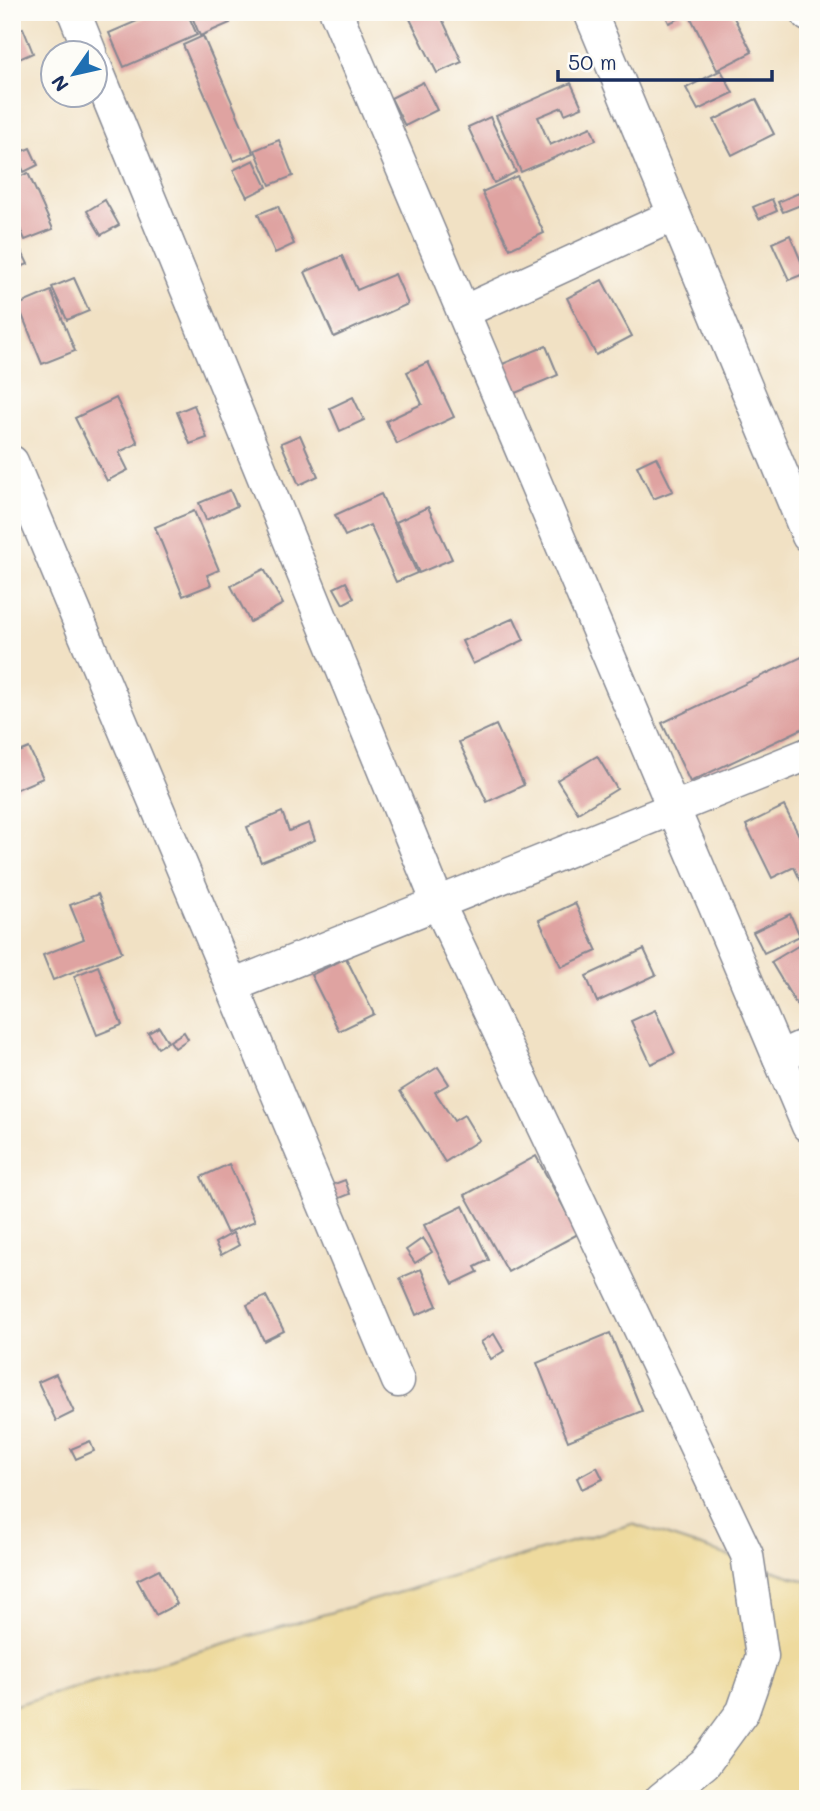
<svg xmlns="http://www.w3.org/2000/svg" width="820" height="1811" font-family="Mali,sans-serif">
	<rect width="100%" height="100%" fill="#fdfcf7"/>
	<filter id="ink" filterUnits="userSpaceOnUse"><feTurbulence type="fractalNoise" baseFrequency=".0143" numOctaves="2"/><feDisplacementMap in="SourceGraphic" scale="14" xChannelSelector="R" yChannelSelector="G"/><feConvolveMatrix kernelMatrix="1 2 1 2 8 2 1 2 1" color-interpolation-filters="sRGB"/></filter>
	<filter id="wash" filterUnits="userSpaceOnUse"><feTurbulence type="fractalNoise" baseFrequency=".00686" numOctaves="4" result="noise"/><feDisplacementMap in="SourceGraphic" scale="28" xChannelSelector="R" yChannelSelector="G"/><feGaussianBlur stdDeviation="1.57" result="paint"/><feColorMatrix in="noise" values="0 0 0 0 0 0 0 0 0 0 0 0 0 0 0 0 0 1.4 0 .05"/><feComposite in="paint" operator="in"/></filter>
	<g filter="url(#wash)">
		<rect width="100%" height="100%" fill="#f1e1c4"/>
		<path fill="#eeda9e" stroke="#84847e" stroke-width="2" d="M 632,1524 L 808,1582 L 808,1799 L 12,1799 L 12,1706 Z"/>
		<g id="blocks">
			<g fill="#dfa3a1">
				<path d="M 158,12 L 187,12 L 197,35 L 124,67 L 109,33 Z"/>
				<path d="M 190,12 L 225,12 L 230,23 L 200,36 Z"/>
				<path d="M 425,12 L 439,12 L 462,62 L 437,73 L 410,19 Z"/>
				<path d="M 664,12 L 681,12 L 683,17 L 669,23 Z"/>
				<path d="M 688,12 L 731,12 L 752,52 L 717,70 Z"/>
				<path d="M 23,28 L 33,53 L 12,62 L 12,32 Z"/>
				<path d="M 203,36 L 254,153 L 234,161 L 183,45 Z"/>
				<path d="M 721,70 L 733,93 L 698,110 L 686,88 Z"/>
				<path d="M 423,82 L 437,110 L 405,126 L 391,98 Z"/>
				<path d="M 571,83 L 582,107 L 565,114 L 562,107 L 538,117 L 550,145 L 591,127 L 596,140 L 521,172 L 496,116 Z"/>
				<path d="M 756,99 L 774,134 L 732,155 L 714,120 Z"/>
				<path d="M 490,117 L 516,172 L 494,183 L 468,127 Z"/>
				<path d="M 279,140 L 293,176 L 270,185 L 255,150 Z"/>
				<path d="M 30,148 L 38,165 L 24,172 L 16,154 Z"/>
				<path d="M 254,160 L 267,187 L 247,197 L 233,170 Z"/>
				<path d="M 28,173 L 53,229 L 25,240 L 12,210 L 12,180 Z"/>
				<path d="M 517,176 L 544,233 L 510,249 L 482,192 Z"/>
				<path d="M 808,189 L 808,202 L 783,212 L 778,202 Z"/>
				<path d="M 772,199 L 777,211 L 759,219 L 753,207 Z"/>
				<path d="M 105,200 L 119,225 L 101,235 L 87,211 Z"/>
				<path d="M 278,206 L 294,244 L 275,253 L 258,214 Z"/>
				<path d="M 12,232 L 28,264 L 12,271 Z"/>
				<path d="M 790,235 L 806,273 L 789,280 L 772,243 Z"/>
				<path d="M 342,256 L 357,290 L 395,274 L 408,304 L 334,337 L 305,272 Z"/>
				<path d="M 74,278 L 89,311 L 67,320 L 52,287 Z"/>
				<path d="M 602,280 L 632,336 L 596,355 L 567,298 Z"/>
				<path d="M 51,291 L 75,351 L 42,364 L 18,305 Z"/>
				<path d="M 546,346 L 558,375 L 513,394 L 500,365 Z"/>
				<path d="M 428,362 L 454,417 L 397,444 L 386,421 L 422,404 L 407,372 Z"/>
				<path d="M 353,397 L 364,420 L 340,431 L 330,408 Z"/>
				<path d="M 116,398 L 138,443 L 119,452 L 128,470 L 107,481 L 75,418 Z"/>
				<path d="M 194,405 L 207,438 L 190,444 L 177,412 Z"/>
				<path d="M 300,435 L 318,476 L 299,485 L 281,443 Z"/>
				<path d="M 656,457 L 673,491 L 653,499 L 637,466 Z"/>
				<path d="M 230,490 L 237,506 L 206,520 L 199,503 Z"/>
				<path d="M 381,494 L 417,573 L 396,582 L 370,525 L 345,536 L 335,515 Z"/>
				<path d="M 428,507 L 452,559 L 419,573 L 396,522 Z"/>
				<path d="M 194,511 L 219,570 L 207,575 L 211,585 L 183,596 L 155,527 Z"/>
				<path d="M 264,569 L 283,604 L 250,622 L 231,586 Z"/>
				<path d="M 346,582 L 354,598 L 343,604 L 334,588 Z"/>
				<path d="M 514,618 L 524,640 L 473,664 L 462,641 Z"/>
				<path d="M 808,654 L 808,726 L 690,782 L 662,723 Z"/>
				<path d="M 496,725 L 524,785 L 487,802 L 459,742 Z"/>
				<path d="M 29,748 L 43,778 L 15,790 L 12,785 L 12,755 Z"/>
				<path d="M 597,756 L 617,789 L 578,813 L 557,780 Z"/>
				<path d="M 784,806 L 808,853 L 808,896 L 794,867 L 772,878 L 746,825 Z"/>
				<path d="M 282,812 L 289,831 L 309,823 L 315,840 L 261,862 L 247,827 Z"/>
				<path d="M 98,894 L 122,952 L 53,980 L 43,955 L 84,939 L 70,905 Z"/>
				<path d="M 575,903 L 597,951 L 561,967 L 539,920 Z"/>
				<path d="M 790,914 L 800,936 L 764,953 L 753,932 Z"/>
				<path d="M 808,940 L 808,1024 L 771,962 Z"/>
				<path d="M 644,949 L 656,975 L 597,1002 L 586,976 Z"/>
				<path d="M 346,958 L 374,1014 L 339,1031 L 311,975 Z"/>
				<path d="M 98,966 L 122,1025 L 97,1035 L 74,976 Z"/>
				<path d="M 655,1010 L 675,1053 L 651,1064 L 631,1021 Z"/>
				<path d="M 159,1027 L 168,1042 L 158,1048 L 148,1033 Z"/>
				<path d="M 184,1032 L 188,1039 L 175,1048 L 170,1041 Z"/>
				<path d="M 438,1067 L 449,1084 L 435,1092 L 454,1121 L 464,1115 L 479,1140 L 445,1162 L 400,1091 Z"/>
				<path d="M 536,1156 L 578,1234 L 508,1272 L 465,1195 Z"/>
				<path d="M 229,1164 L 255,1221 L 227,1233 L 201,1177 Z"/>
				<path d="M 345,1180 L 350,1194 L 335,1200 L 329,1186 Z"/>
				<path d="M 463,1206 L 489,1260 L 475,1267 L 478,1272 L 453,1284 L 424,1225 Z"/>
				<path d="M 233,1233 L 239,1245 L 221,1255 L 215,1243 Z"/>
				<path d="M 423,1238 L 432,1252 L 415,1263 L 406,1250 Z"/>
				<path d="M 421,1269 L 437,1306 L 416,1315 L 400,1278 Z"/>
				<path d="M 266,1296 L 284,1331 L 264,1341 L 247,1305 Z"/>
				<path d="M 610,1333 L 642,1411 L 568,1441 L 537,1363 Z"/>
				<path d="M 494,1334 L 504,1351 L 491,1359 L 481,1342 Z"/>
				<path d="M 56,1374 L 74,1412 L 56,1421 L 38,1382 Z"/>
				<path d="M 90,1441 L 94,1451 L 76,1459 L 71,1449 Z"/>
				<path d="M 597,1467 L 603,1479 L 582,1489 L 577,1478 Z"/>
				<path d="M 159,1569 L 177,1604 L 156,1615 L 137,1580 Z"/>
			</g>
		</g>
	</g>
	<g filter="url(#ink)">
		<use href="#blocks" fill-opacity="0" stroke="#868891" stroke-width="2"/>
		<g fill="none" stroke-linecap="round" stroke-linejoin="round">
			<defs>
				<g id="minor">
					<path d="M 74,12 L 90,52"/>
					<path d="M 336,12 L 808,1126"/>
					<path d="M 590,12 L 808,536"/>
					<path d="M 807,12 L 808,15"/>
					<path d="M 94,63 L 438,903 L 747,1555 L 762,1656 L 743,1711 L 705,1763 L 661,1799"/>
					<path d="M 463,312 L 674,215"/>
					<path d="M 12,462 L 398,1381"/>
					<path d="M 232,986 L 808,754"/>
					<path d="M 779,1057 L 808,1044"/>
				</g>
			</defs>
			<use href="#minor" stroke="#868891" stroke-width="35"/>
			<use href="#minor" stroke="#fff" stroke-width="32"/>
		</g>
	</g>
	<rect width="820" height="1811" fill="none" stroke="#fdfcf7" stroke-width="42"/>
	<g transform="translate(74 74) rotate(236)"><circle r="33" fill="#fdfcf7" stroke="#a3aaba" stroke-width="2"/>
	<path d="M0-5L12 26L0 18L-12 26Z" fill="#1f6fb2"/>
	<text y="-10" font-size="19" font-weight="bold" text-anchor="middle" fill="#1b2f5e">N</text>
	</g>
	<path d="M558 70v10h214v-10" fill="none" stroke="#1b2f5e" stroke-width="3.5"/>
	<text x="568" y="70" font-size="21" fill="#1b2f5e" stroke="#fdfcf7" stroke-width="5" paint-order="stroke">50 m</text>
</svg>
